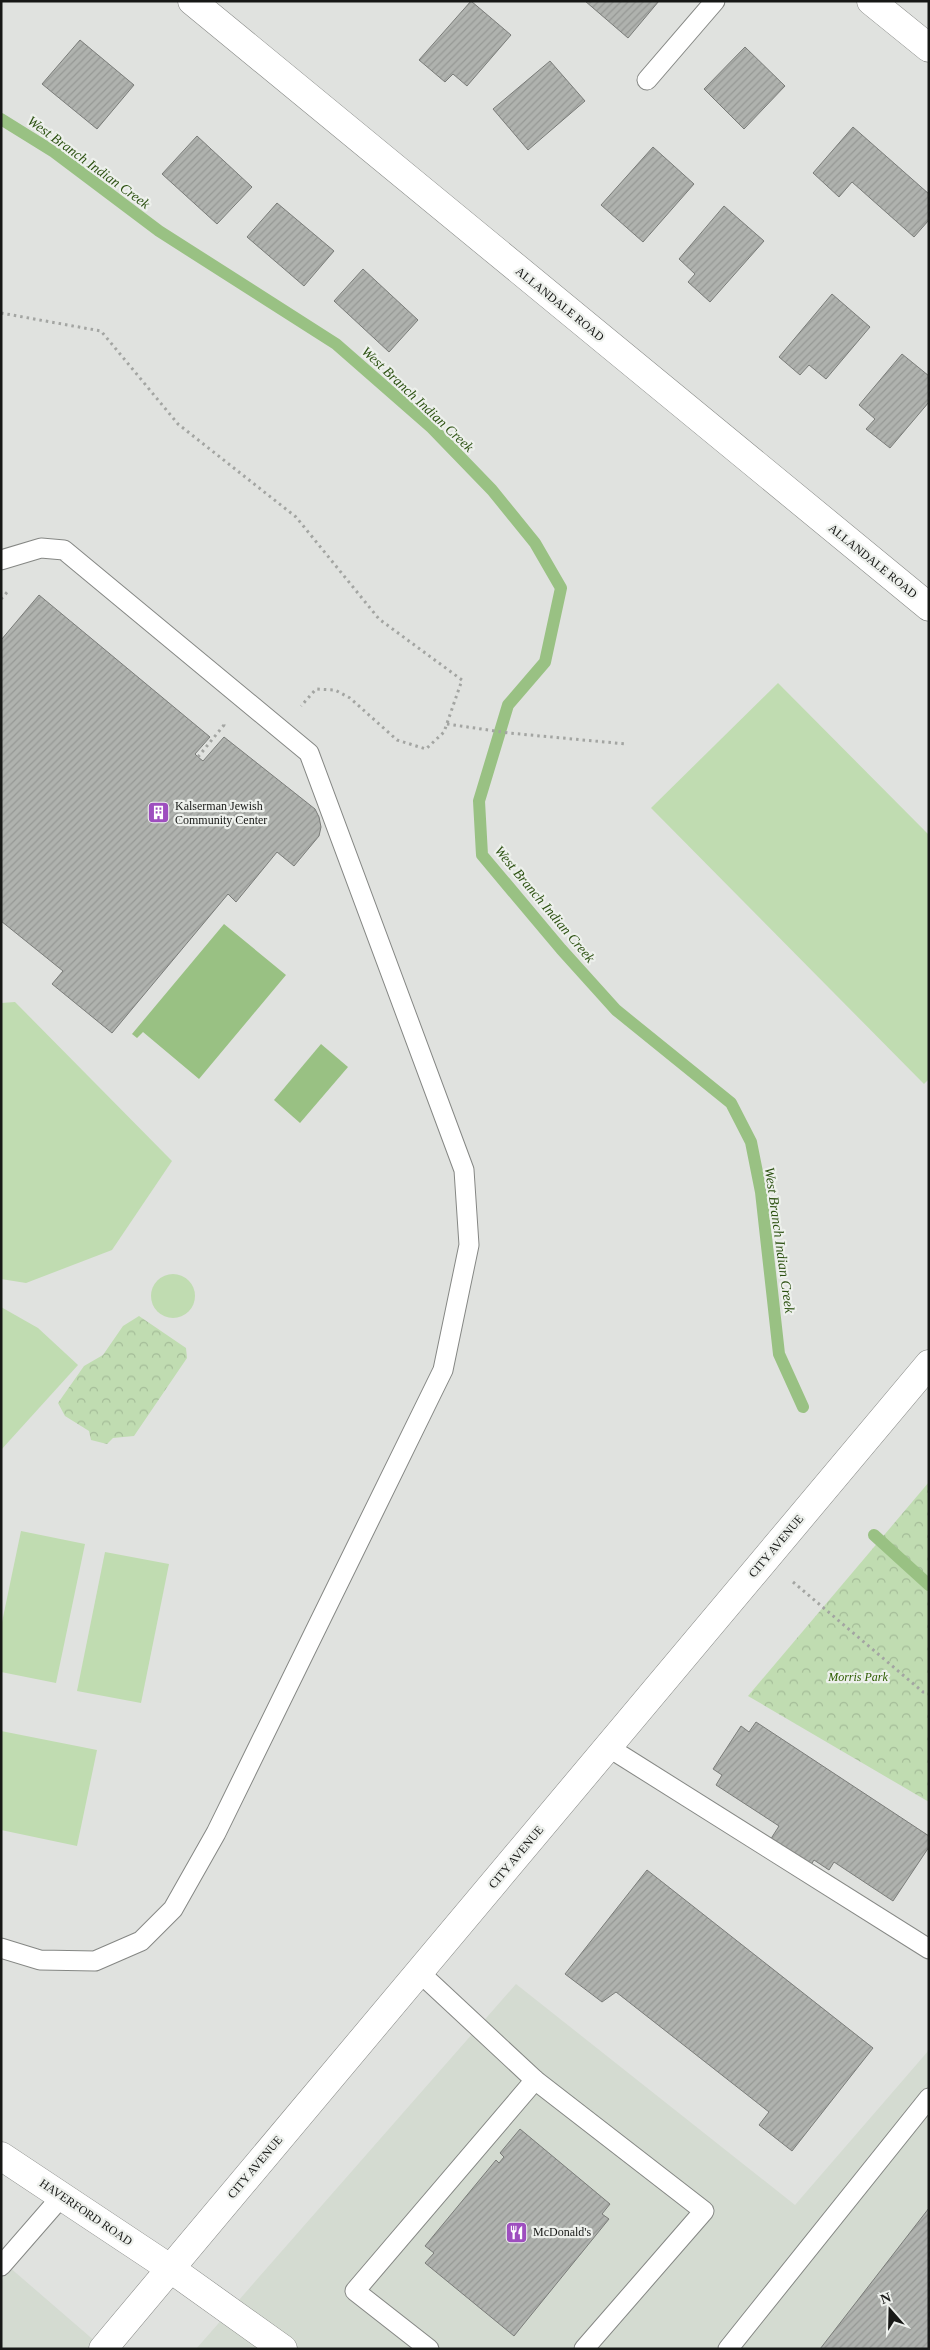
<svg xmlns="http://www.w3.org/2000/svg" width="930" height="2350" font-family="Georgia,serif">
	<defs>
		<pattern id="forest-crowns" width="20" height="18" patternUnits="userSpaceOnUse" patternTransform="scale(1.25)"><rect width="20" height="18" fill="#c0dcb1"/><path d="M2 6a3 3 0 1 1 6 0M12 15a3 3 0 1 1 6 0" fill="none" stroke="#a4bc98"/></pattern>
		<pattern id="building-hatch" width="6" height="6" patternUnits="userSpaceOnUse" patternTransform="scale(1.25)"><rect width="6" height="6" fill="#afb2ae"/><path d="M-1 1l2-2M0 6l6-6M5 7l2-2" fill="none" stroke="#969895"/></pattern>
	</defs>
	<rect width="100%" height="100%" fill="#e0e2df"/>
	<g fill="#d4dbd1">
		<path d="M 516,1984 L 795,2205 L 929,2050 L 929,2349 L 196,2349 Z"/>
		<path d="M 1,2260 L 104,2349 L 1,2349 Z"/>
	</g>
	<g fill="#c0dcb1">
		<path d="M 778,683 L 929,835 L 929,1079 L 924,1084 L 651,808 Z"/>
		<path d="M 15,1002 L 172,1161 L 112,1250 L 26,1283 L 1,1279 L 1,1003 Z"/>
		<circle cx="173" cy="1296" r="22"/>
		<path d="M 1,1307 L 38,1328 L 78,1365 L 1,1450 Z"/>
		<path d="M 21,1531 L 85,1544 L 56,1683 L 1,1672 L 1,1627 Z"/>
		<path d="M 105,1552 L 169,1564 L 141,1703 L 77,1691 Z"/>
		<path d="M 1,1731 L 97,1750 L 77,1846 L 1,1830 Z"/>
	</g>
	<g fill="url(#forest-crowns)">
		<path d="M 139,1316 L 186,1348 L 187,1358 L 134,1436 L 113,1438 L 107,1444 L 91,1440 L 89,1431 L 65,1416 L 58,1403 L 84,1366 L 103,1355 L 123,1326 Z"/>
		<path d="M 929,1482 L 929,1802 L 748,1696 Z"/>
	</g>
	<g fill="#99c183">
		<path d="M 224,924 L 286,975 L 199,1079 L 143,1032 L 137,1038 L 132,1034 Z"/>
		<path d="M 321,1044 L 348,1067 L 300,1123 L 274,1100 Z"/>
	</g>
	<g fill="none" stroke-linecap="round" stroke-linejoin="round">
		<g stroke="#99c183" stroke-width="12">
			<path d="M 1,119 L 54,152 L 159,231 L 336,344 L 432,428 L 492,490 L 535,543 L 561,588 L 545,662 L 508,705 L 479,801 L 482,855 L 561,949 L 616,1010 L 731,1103 L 751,1142 L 761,1192 L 779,1354 L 803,1407"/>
			<path d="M 874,1535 L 929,1585"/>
		</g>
	</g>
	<g fill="url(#building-hatch)" stroke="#7a7c79">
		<path d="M 471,1 L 511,35 L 467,86 L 453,74 L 445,82 L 419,60 Z"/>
		<path d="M 585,1 L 659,1 L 628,38 Z"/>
		<path d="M 80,40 L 134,85 L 97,129 L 42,84 Z"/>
		<path d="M 745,47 L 785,86 L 744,129 L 704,89 Z"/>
		<path d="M 550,61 L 585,101 L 528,150 L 493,109 Z"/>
		<path d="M 853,127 L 929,194 L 929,220 L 914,237 L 852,182 L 839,197 L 813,173 Z"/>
		<path d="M 197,136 L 252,187 L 217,224 L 162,174 Z"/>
		<path d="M 653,147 L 694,184 L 643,242 L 601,205 Z"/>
		<path d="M 277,203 L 334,251 L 304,286 L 247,237 Z"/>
		<path d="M 724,206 L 764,241 L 710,302 L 688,282 L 695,274 L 679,259 Z"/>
		<path d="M 363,269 L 418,320 L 389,352 L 334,301 Z"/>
		<path d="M 832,294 L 870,327 L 826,379 L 809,365 L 800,375 L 779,357 Z"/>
		<path d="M 902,354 L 929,376 L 929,402 L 890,448 L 866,429 L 875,419 L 859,405 Z"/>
		<path d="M 39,595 L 210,737 L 195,754 L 198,757 L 203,761 L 224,737 L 315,809 L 319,817 L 321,827 L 319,836 L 294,866 L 277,852 L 236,902 L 228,894 L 112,1033 L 52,984 L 63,971 L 1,921 L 1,640 Z"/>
		<path d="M 756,1722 L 929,1836 L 929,1847 L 893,1901 L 834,1862 L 829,1870 L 814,1860 L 807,1871 L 767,1845 L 779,1826 L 716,1785 L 722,1775 L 713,1769 L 741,1726 L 749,1732 Z"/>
		<path d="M 647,1870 L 873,2048 L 792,2151 L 759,2125 L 769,2112 L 616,1992 L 602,2002 L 565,1974 Z"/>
		<path d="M 520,2129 L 610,2204 L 602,2214 L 609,2219 L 514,2336 L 425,2263 L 434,2253 L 425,2246 L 496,2160 L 499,2163 L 504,2157 L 500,2153 Z"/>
		<path d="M 929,2208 L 929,2349 L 820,2349 Z"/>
	</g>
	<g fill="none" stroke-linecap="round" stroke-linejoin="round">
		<defs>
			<g id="lane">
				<path d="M 647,80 L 715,1"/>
				<path d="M 1,560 L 41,548 L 64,550 L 309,753 L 464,1170 L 469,1245 L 443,1370 L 216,1833 L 173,1909 L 141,1941 L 95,1961 L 40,1960 L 1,1948"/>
				<path d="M 608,1747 L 929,1949"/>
				<path d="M 419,1972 L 535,2080 L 704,2211 L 584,2349"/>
				<path d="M 1,2266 L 62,2196"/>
				<path d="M 429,2349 L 355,2291 L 535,2080"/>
				<path d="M 728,2349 L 929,2098"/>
			</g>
			<g id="street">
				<path d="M 192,1 L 929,607"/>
				<path d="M 871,1 L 929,48"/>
			</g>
			<path id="primary" d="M 1,2156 L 171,2269 L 283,2349"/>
			<path id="highway" d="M 103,2349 L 929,1364"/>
		</defs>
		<use href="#lane" stroke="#858784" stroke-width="21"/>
		<use href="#street" stroke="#858784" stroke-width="29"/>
		<use href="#primary" stroke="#858784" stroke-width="29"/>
		<use href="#highway" stroke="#858784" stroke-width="29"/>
		<g stroke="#a3a5a2" stroke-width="3" stroke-dasharray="2.5 4" stroke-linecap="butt">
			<path d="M 1,313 L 101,331 L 178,424 L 296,517 L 379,619 L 462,680 L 444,732 L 426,749 L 397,740 L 350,698 L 335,690 L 316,689 L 301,706"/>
			<path d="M 1,599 L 9,590"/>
			<path d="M 447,724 L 509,733 L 626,744"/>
			<path d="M 198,757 L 224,725 L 223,723"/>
			<path d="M 793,1582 L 923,1692 L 929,1692"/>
		</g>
		<use href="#lane" stroke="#fff" stroke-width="19"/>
		<use href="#street" stroke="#fff" stroke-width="28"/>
		<use href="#primary" stroke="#fff" stroke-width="28"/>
		<use href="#highway" stroke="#fff" stroke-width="28"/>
	</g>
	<defs>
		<symbol id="building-square" viewBox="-11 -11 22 22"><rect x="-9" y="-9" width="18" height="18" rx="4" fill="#9e4ebf" stroke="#edf0ec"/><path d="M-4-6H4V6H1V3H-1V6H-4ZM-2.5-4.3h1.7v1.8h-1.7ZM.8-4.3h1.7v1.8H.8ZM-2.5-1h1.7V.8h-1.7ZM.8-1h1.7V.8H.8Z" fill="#fff"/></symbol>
		<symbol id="restaurant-square" viewBox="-11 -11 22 22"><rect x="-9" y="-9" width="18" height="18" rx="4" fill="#9e4ebf" stroke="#edf0ec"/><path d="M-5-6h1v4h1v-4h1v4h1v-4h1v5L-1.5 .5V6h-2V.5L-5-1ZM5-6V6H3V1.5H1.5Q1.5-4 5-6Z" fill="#fff"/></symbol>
	</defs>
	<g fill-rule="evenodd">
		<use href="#building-square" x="146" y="800" width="25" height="25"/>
		<use href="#restaurant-square" x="504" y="2220" width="25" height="25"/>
	</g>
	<g text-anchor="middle" stroke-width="4.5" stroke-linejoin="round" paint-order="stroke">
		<g font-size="12" fill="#171816" stroke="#edf0ec">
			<text transform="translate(560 304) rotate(39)" y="4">ALLANDALE ROAD</text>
			<text transform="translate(873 561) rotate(39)" y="4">ALLANDALE ROAD</text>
			<text transform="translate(776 1546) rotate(-50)" y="4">CITY AVENUE</text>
			<text transform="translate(516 1857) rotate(-50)" y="4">CITY AVENUE</text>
			<text transform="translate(255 2167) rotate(-50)" y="4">CITY AVENUE</text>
			<text transform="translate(86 2212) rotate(34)" y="4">HAVERFORD ROAD</text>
		</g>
		<g font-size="12" fill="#171816" stroke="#edf0ec" text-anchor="start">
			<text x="175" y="810">Kalserman Jewish<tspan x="175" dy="14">Community Center</tspan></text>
			<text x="533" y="2236">McDonald's</text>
		</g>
		<g font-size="12" font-style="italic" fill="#2d5c00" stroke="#edf0ec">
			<text x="858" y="1681">Morris Park</text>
		</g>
		<g font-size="14" font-style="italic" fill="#2c5111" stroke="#edf0ec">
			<text transform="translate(89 162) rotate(36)" y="5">West Branch Indian Creek</text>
			<text transform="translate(418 399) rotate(43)" y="5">West Branch Indian Creek</text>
			<text transform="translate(545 904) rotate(50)" y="5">West Branch Indian Creek</text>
			<text transform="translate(780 1240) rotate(82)" y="5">West Branch Indian Creek</text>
		</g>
	</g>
	<rect width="930" height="2350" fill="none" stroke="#171816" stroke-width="5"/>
	<g transform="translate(890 2310) rotate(340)" stroke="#edf0ec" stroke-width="4" paint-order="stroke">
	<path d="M0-4L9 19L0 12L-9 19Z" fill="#171816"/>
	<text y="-8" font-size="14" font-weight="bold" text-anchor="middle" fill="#171816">N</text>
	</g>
</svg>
